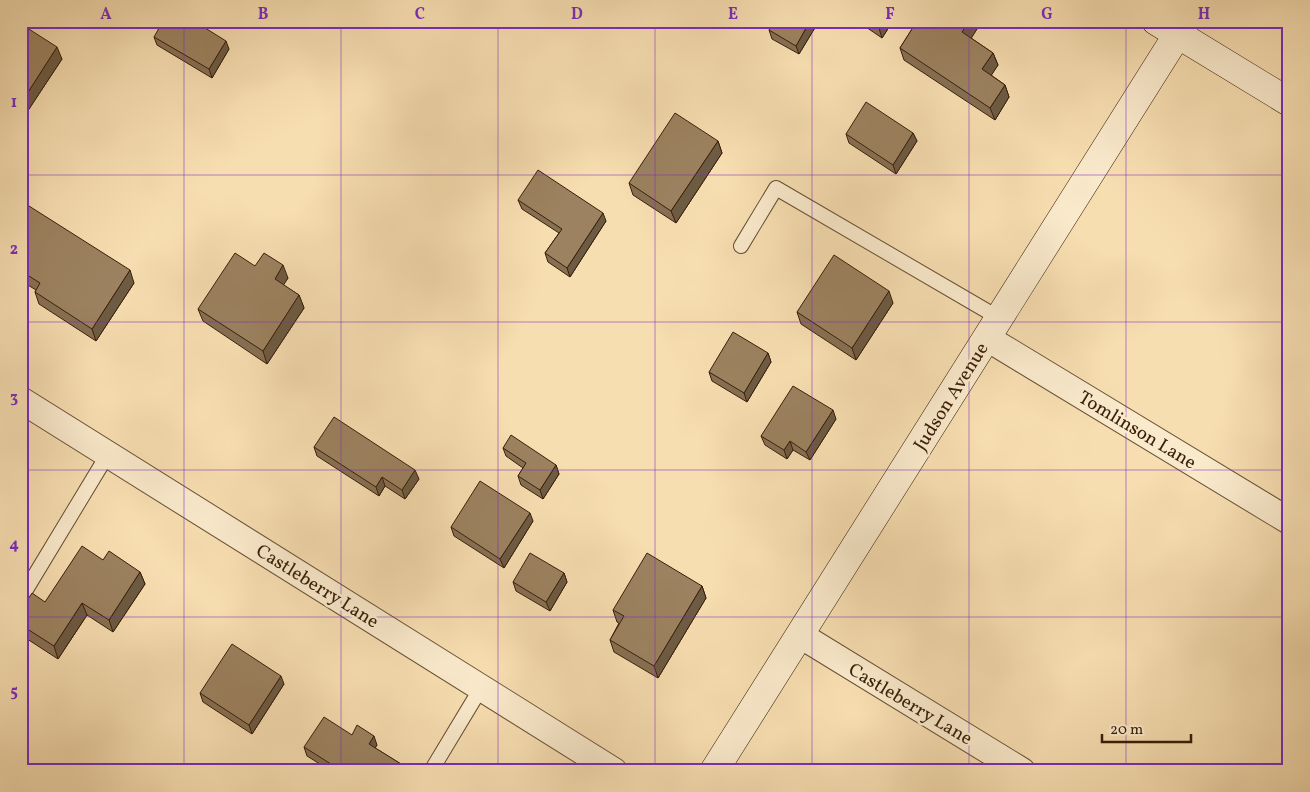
<svg xmlns="http://www.w3.org/2000/svg" width="1310" height="792" font-family="Vollkorn,serif">
	<rect width="100%" height="100%" fill="#f7deb1"/>
	<filter id="stains"><feTurbulence type="fractalNoise" baseFrequency=".004" numOctaves="4"/><feColorMatrix values="0 0 0 0 .2 0 0 0 0 .09 0 0 0 0 .02 0 0 0 .5 -.17"/></filter>
	<radialGradient id="worn" r=".72"><stop offset=".6" stop-color="#630" stop-opacity="0"/><stop offset="1" stop-color="#630" stop-opacity=".3"/></radialGradient>
	<g fill="none" stroke-linecap="round" stroke-linejoin="round">
		<defs>
			<g id="lane">
				<path d="M 741,246 L 776,188 L 999,318"/>
				<path d="M 21,598 L 108,454"/>
				<path d="M 431,771 L 481,688"/>
			</g>
			<g id="street">
				<path d="M 987,338 L 1289,521"/>
				<path d="M 21,400 L 614,771"/>
				<path d="M 800,635 L 1022,771"/>
			</g>
			<g id="secondary">
				<path d="M 1156,21 L 1289,102"/>
				<path d="M 714,771 L 1186,21"/>
			</g>
		</defs>
		<use href="#lane" stroke="#684f33" stroke-width="16"/>
		<use href="#street" stroke="#684f33" stroke-width="28"/>
		<use href="#secondary" stroke="#391f09" stroke-width="29"/>
		<use href="#lane" stroke="#faeacc" stroke-width="14"/>
		<use href="#street" stroke="#faeacc" stroke-width="26"/>
		<use href="#secondary" stroke="#faeacc" stroke-width="28"/>
	</g>
	<g fill="#867053" stroke="#391f09">
		<path d="M 819,21 L 799,54 L 772,39 L 769,30 Z"/>
		<path d="M 857,21 L 893,21 L 882,38 Z"/>
		<path d="M 917,21 L 982,21 L 971,38 L 993,53 L 998,65 L 991,75 L 1005,85 L 1009,97 L 995,120 L 904,60 L 900,48 Z"/>
		<path d="M 21,24 L 62,59 L 27,112 L 21,108 Z"/>
		<path d="M 154,37 L 229,49 L 212,78 L 157,45 Z"/>
		<path d="M 913,133 L 917,141 L 896,174 L 849,143 L 846,134 Z"/>
		<path d="M 718,141 L 722,153 L 676,223 L 633,195 L 629,183 Z"/>
		<path d="M 518,200 L 606,221 L 570,277 L 548,262 L 545,253 L 559,233 L 522,209 Z"/>
		<path d="M 21,219 L 134,283 L 96,341 L 39,304 L 35,292 L 36,290 L 23,282 L 21,276 Z"/>
		<path d="M 255,266 L 288,278 L 283,285 L 299,295 L 304,308 L 267,364 L 203,321 L 198,309 Z"/>
		<path d="M 893,303 L 856,360 L 801,324 L 797,312 Z"/>
		<path d="M 768,353 L 771,362 L 747,402 L 712,381 L 709,372 Z"/>
		<path d="M 836,419 L 810,460 L 793,450 L 787,459 L 765,445 L 761,436 Z"/>
		<path d="M 314,447 L 419,479 L 405,499 L 385,486 L 379,496 L 317,456 Z"/>
		<path d="M 503,448 L 556,465 L 559,474 L 543,499 L 521,485 L 518,476 L 523,468 L 506,456 Z"/>
		<path d="M 533,521 L 504,568 L 454,536 L 451,527 Z"/>
		<path d="M 103,560 L 140,572 L 145,584 L 113,632 L 87,615 L 58,659 L 21,635 L 21,610 L 45,602 Z"/>
		<path d="M 564,573 L 567,582 L 550,611 L 516,591 L 513,582 Z"/>
		<path d="M 702,586 L 706,598 L 658,678 L 614,652 L 610,640 L 619,623 L 617,622 L 613,610 Z"/>
		<path d="M 284,684 L 252,734 L 203,702 L 200,693 Z"/>
		<path d="M 377,745 L 375,748 L 401,764 L 403,771 L 331,771 L 307,756 L 304,747 Z"/>
	</g>
	<g fill="#6d5b43" stroke="#391f09">
		<path d="M 810,21 L 819,21 L 799,54 L 796,46 Z"/>
		<path d="M 880,21 L 893,21 L 882,38 L 878,25 Z"/>
		<path d="M 969,21 L 982,21 L 967,45 L 962,32 Z"/>
		<path d="M 226,41 L 229,49 L 212,78 L 209,69 Z"/>
		<path d="M 57,47 L 62,59 L 27,112 L 23,100 Z"/>
		<path d="M 993,53 L 998,65 L 987,82 L 982,69 Z"/>
		<path d="M 1005,85 L 1009,97 L 995,120 L 990,108 Z"/>
		<path d="M 913,133 L 917,141 L 896,174 L 893,165 Z"/>
		<path d="M 718,141 L 722,153 L 676,223 L 671,211 Z"/>
		<path d="M 603,213 L 606,221 L 570,277 L 567,268 Z"/>
		<path d="M 283,265 L 288,278 L 279,292 L 275,279 Z"/>
		<path d="M 130,270 L 134,283 L 96,341 L 92,329 Z"/>
		<path d="M 889,291 L 893,303 L 856,360 L 852,348 Z"/>
		<path d="M 299,295 L 304,308 L 267,364 L 263,351 Z"/>
		<path d="M 768,353 L 771,362 L 747,402 L 744,393 Z"/>
		<path d="M 833,410 L 836,419 L 810,460 L 806,452 Z"/>
		<path d="M 790,441 L 793,450 L 787,459 L 784,450 Z"/>
		<path d="M 556,465 L 559,474 L 543,499 L 540,490 Z"/>
		<path d="M 415,470 L 419,479 L 405,499 L 402,490 Z"/>
		<path d="M 382,477 L 385,486 L 379,496 L 376,487 Z"/>
		<path d="M 530,513 L 533,521 L 504,568 L 500,559 Z"/>
		<path d="M 140,572 L 145,584 L 113,632 L 109,620 Z"/>
		<path d="M 564,573 L 567,582 L 550,611 L 546,602 Z"/>
		<path d="M 702,586 L 706,598 L 658,678 L 654,666 Z"/>
		<path d="M 82,603 L 87,615 L 58,659 L 54,646 Z"/>
		<path d="M 281,676 L 284,684 L 252,734 L 249,725 Z"/>
		<path d="M 374,736 L 377,745 L 372,753 L 369,744 Z"/>
		<path d="M 401,764 L 403,771 L 396,771 Z"/>
	</g>
	<g fill="#9c8260" stroke="#391f09">
		<path d="M 163,21 L 194,21 L 226,41 L 209,69 L 154,37 Z"/>
		<path d="M 774,21 L 810,21 L 796,46 L 769,30 Z"/>
		<path d="M 872,21 L 880,21 L 878,25 Z"/>
		<path d="M 917,21 L 969,21 L 962,32 L 993,53 L 982,69 L 1005,85 L 990,108 L 900,48 Z"/>
		<path d="M 21,24 L 57,47 L 23,100 L 21,99 Z"/>
		<path d="M 866,102 L 913,133 L 893,165 L 846,134 Z"/>
		<path d="M 675,113 L 718,141 L 671,211 L 629,183 Z"/>
		<path d="M 538,170 L 603,213 L 567,268 L 545,253 L 562,229 L 518,200 Z"/>
		<path d="M 29,206 L 130,270 L 92,329 L 35,292 L 40,283 L 21,271 L 21,266 L 23,264 L 21,262 L 21,219 Z"/>
		<path d="M 235,253 L 255,266 L 264,253 L 283,265 L 275,279 L 299,295 L 263,351 L 198,309 Z"/>
		<path d="M 834,255 L 889,291 L 852,348 L 797,312 Z"/>
		<path d="M 733,332 L 768,353 L 744,393 L 709,372 Z"/>
		<path d="M 793,386 L 833,410 L 806,452 L 790,441 L 784,450 L 761,436 Z"/>
		<path d="M 334,417 L 415,470 L 402,490 L 382,477 L 376,487 L 314,447 Z"/>
		<path d="M 511,435 L 556,465 L 540,490 L 518,476 L 526,463 L 503,448 Z"/>
		<path d="M 480,481 L 530,513 L 500,559 L 451,527 Z"/>
		<path d="M 82,546 L 103,560 L 109,551 L 140,572 L 109,620 L 82,603 L 54,646 L 21,625 L 21,610 L 32,593 L 45,602 Z"/>
		<path d="M 530,553 L 564,573 L 546,602 L 513,582 Z"/>
		<path d="M 647,553 L 702,586 L 654,666 L 610,640 L 624,616 L 613,610 Z"/>
		<path d="M 232,644 L 281,676 L 249,725 L 200,693 Z"/>
		<path d="M 324,717 L 352,735 L 357,725 L 374,736 L 369,744 L 401,764 L 396,771 L 331,771 L 334,766 L 304,747 Z"/>
	</g>
	<path fill="none" stroke="#7b2cbf" stroke-width="1" stroke-opacity="0.55" d="M 184,21 L 184,771M 341,21 L 341,771M 498,21 L 498,771M 655,21 L 655,771M 812,21 L 812,771M 969,21 L 969,771M 1126,21 L 1126,771M 21,175 L 1289,175M 21,322 L 1289,322M 21,470 L 1289,470M 21,617 L 1289,617"/>
	<g text-anchor="middle" stroke-width="5" stroke-linejoin="round" paint-order="stroke">
		<g font-size="19" fill="#391f09" stroke="#faeacc">
			<text transform="translate(950 396) rotate(-58)" y="7">Judson Avenue</text>
			<text transform="translate(1138 429) rotate(31)" y="7">Tomlinson Lane</text>
			<text transform="translate(318 585) rotate(32)" y="7">Castleberry Lane</text>
			<text transform="translate(911 703) rotate(31)" y="7">Castleberry Lane</text>
		</g>
	</g>
	<rect width="1310" height="792" fill="none" stroke="#f7deb1" stroke-width="55"/>
	<path d="M1102 734v8h89v-8" fill="none" stroke="#391f09" stroke-width="2.5"/>
	<text x="1110" y="734" font-size="15" fill="#391f09" stroke="#faeacc" stroke-width="4" paint-order="stroke">20 m</text>
	<rect x="28" y="28" width="1254" height="736" fill="none" stroke="#7b2cbf" stroke-width="2"/>
	<g font-size="16" text-anchor="middle" font-weight="bold" fill="#7b2cbf">
		<text x="106" y="19">A</text>
		<text x="263" y="19">B</text>
		<text x="420" y="19">C</text>
		<text x="577" y="19">D</text>
		<text x="733" y="19">E</text>
		<text x="890" y="19">F</text>
		<text x="1047" y="19">G</text>
		<text x="1204" y="19">H</text>
		<text x="14" y="107">1</text>
		<text x="14" y="254">2</text>
		<text x="14" y="402">3</text>
		<text x="14" y="549">4</text>
		<text x="14" y="696">5</text>
	</g>
	<rect width="100%" height="100%" filter="url(#stains)"/>
	<rect width="100%" height="100%" fill="url(#worn)"/>
</svg>
